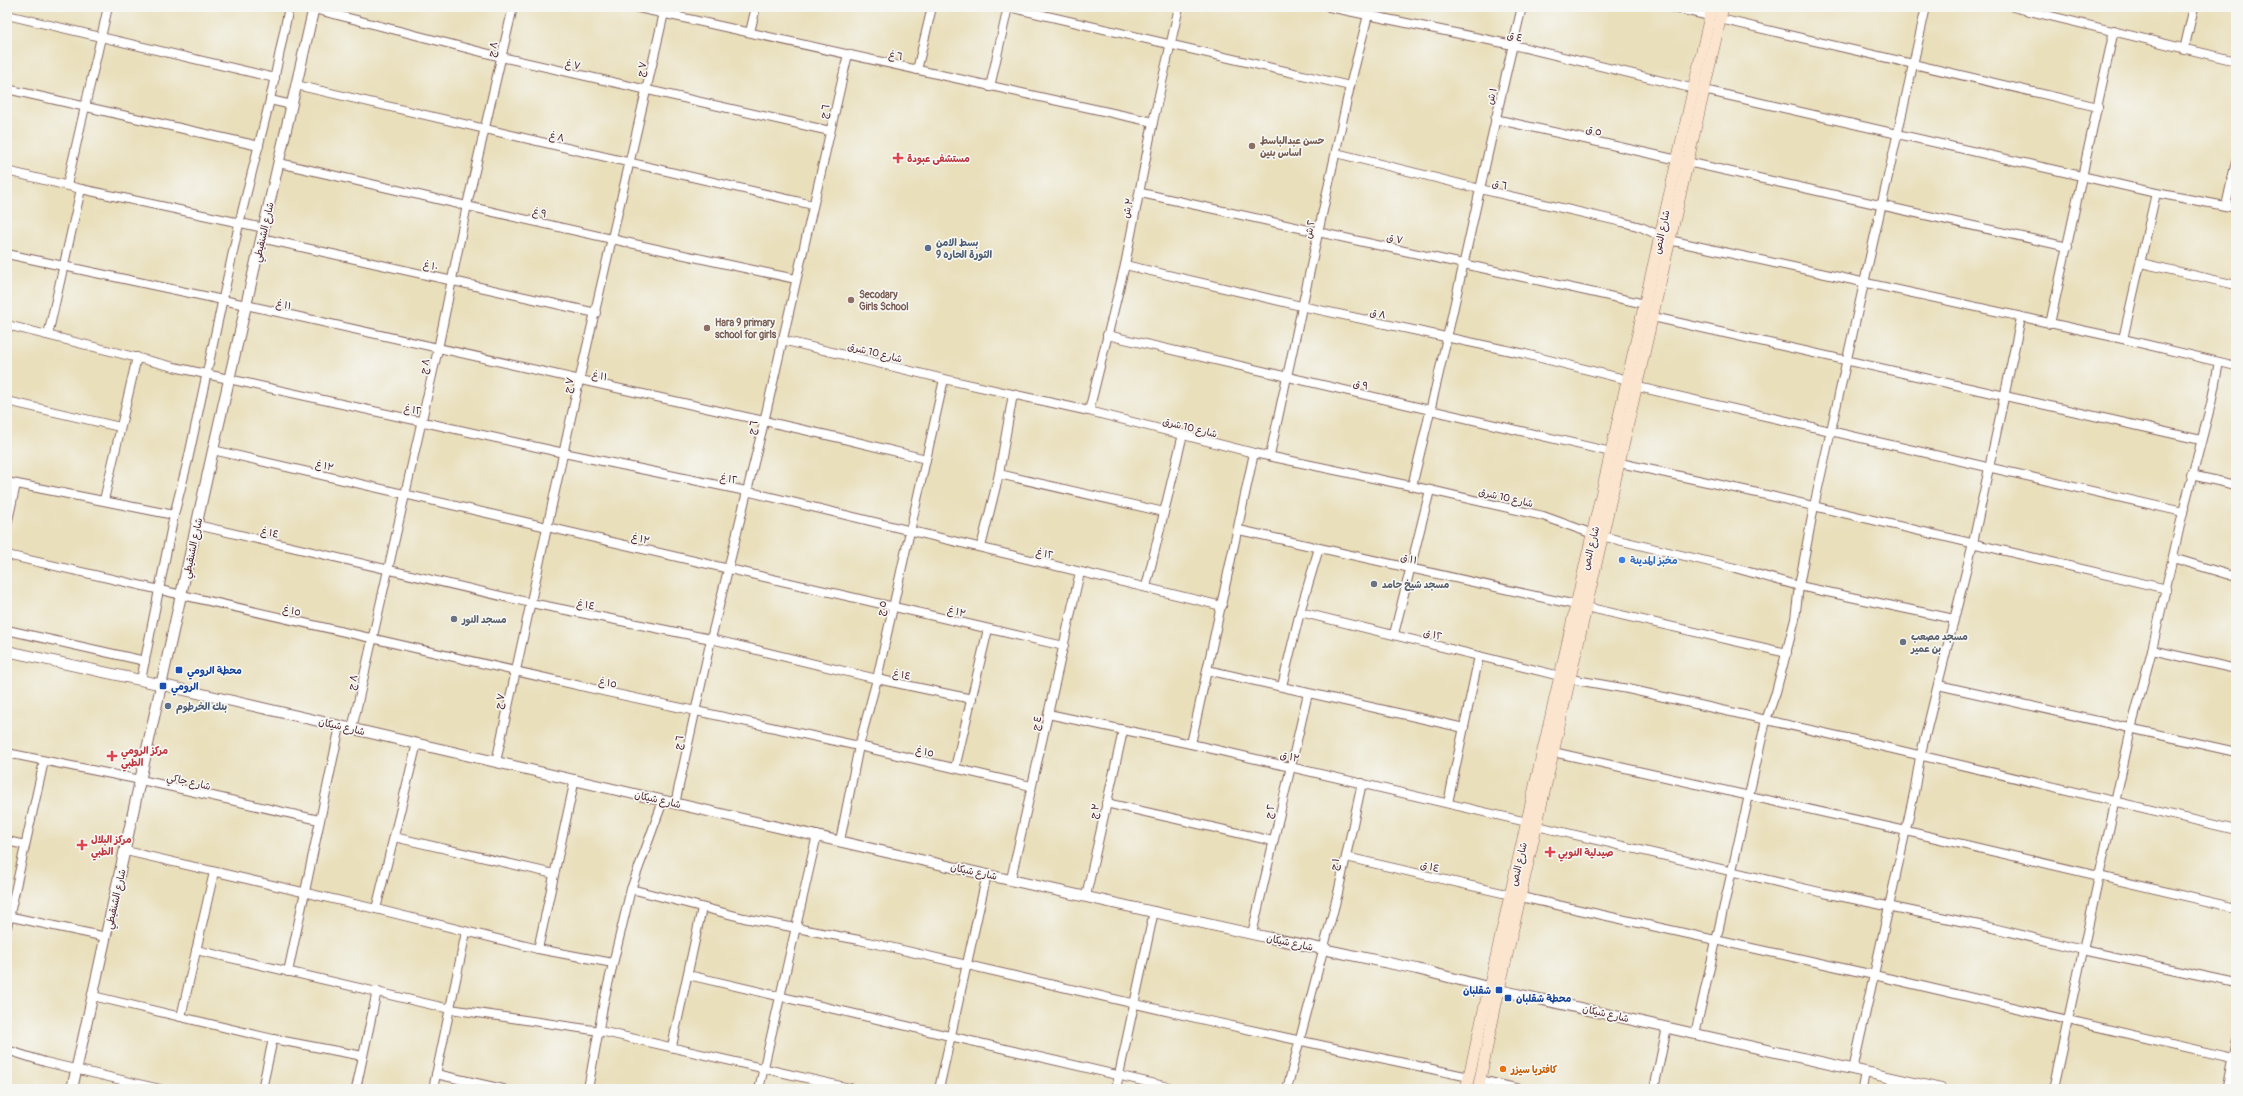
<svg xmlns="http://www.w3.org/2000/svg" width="2243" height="1096" font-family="Pangolin,'Playpen Sans Arabic',sans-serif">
	<rect width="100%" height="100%" fill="#f6f6f2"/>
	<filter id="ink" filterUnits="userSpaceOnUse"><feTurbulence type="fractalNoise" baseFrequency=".025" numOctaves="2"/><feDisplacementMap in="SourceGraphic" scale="8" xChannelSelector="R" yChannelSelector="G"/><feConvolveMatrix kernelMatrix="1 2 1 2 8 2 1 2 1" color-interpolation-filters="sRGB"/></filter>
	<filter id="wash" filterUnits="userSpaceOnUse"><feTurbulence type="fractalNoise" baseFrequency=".012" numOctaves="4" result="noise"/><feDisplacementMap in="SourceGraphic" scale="16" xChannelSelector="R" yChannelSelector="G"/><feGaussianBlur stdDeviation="0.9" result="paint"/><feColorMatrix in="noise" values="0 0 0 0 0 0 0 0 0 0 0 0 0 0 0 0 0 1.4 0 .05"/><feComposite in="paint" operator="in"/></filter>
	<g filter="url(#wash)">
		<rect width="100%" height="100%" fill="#e9dfbb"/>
	</g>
	<g filter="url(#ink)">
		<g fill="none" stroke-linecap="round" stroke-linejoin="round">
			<defs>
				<g id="minor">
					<path d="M 306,7 L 501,57 L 830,131"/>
					<path d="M 634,7 L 1153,122"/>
					<path d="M 1008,7 L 1350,86"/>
					<path d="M 1329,7 L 1513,45 L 1695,89"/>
					<path d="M 1670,7 L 1710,16"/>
					<path d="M 2013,7 L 2236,61"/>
					<path d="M 7,15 L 275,78"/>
					<path d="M 676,16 L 678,7"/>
					<path d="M 1720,19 L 2098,107"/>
					<path d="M 750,32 L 756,7"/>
					<path d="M 2184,50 L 2194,7"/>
					<path d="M 917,70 L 932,7"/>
					<path d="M 296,85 L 813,205"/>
					<path d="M 990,87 L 1008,7"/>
					<path d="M 7,89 L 259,146"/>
					<path d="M 1704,90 L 2156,193 L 2236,208"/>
					<path d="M 270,100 L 292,105"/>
					<path d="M 1495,119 L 2068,247"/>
					<path d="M 1336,153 L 1480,189 L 1622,222 L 1641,227 L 1669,240 L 2123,339 L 2236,366"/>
					<path d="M 279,163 C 451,202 623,243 796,279"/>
					<path d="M 7,171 L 81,189 L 264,228"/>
					<path d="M 67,185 L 108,7"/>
					<path d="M 1141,193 L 1645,304"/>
					<path d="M 2226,206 L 2236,161"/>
					<path d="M 261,238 L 596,313"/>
					<path d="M 7,254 L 246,305 L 840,438 L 926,459"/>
					<path d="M 2141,263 L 2236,285"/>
					<path d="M 1125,265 L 1301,306 L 1525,354 L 1628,380 L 1638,387 L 2183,512"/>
					<path d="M 1653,317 L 2201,440"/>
					<path d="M 2050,324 L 2114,30"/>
					<path d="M 7,325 L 174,367 L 564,453 L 746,491 L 1222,606"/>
					<path d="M 48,335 L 81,189"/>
					<path d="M 1107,335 L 1611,452"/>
					<path d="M 2123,339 L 2156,193"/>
					<path d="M 782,340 L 944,379 L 1089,411 L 1254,453 L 1430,490 L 1543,516 L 1593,534 L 1735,568 L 1799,586 L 1954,619"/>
					<path d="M 7,401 L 120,427"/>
					<path d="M 1089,411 L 1125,265 L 1153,122 L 1179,7"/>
					<path d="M 213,450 L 1064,646"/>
					<path d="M 1270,455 L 1350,86 L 1370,7"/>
					<path d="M 1620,463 L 1762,494 L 2167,589"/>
					<path d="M 999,474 L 1164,512"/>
					<path d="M 2191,475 L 2236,485"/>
					<path d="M 7,482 L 174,515"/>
					<path d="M 1412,486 C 1452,327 1483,166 1522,7"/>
					<path d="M 104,500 L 137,357"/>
					<path d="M 7,525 L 16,484"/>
					<path d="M 197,525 L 531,603 L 711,639 L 877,679 L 972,699"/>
					<path d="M 1239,530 L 1576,605"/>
					<path d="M 981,547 L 999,474 L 1013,394"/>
					<path d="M 7,555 L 607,692 L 859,746 L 1031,786"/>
					<path d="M 2173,558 L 2236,577"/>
					<path d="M 1146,587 L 1183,434"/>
					<path d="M 1586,607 L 1787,653"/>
					<path d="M 1300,612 L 1560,676"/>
					<path d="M 7,630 L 145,661"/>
					<path d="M 1394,634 L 1430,490"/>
					<path d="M 2152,650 L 2236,669"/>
					<path d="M 1207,670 L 1464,728"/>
					<path d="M 1570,679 L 1628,689 L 1842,737 L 2236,830"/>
					<path d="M 141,680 L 174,515 L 188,460 L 239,224 L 270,100 L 289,7"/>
					<path d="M 1938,685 L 2236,752"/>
					<path d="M 1282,686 L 1300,612 L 1319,548"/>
					<path d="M 1048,714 L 1191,744 L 1527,822"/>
					<path d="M 352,729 L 438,349 L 467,205 L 513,7"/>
					<path d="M 1191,744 L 1254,453"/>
					<path d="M 1553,752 L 1906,831 L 2236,908"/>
					<path d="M 7,753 L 141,780 L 319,820"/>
					<path d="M 496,762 L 579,381 L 664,13"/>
					<path d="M 955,768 L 988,629"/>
					<path d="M 1106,803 L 1273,841"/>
					<path d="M 1448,803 L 1479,656"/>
					<path d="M 675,804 L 711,639 L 764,422 L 848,54"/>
					<path d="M 1537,826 L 1824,893 L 1989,927 L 2083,950 L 2236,983"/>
					<path d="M 394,837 L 554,874"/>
					<path d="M 7,841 L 25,845"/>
					<path d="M 840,841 L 859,746 L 877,679 L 944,379"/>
					<path d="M 126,851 L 376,909 L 538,949 L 613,963"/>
					<path d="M 1346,857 L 1511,895"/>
					<path d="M 1011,879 L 1080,572"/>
					<path d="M 631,889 L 744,918 L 859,940 L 1209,1021 L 1469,1077"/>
					<path d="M 1086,896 L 1123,731"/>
					<path d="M 1521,897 L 1874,975 L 2236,1059"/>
					<path d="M 376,909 L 417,743"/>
					<path d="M 7,916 L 106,937"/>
					<path d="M 7,927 L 44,761"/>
					<path d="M 1252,934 L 1308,693"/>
					<path d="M 538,949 L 575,779"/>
					<path d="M 196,950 L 450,1009 L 600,1031 L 854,1089"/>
					<path d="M 288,972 L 340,726"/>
					<path d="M 688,975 L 1177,1089"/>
					<path d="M 93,996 L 273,1039 L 363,1056"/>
					<path d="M 181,1017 L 214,872"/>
					<path d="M 1695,1034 L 1766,720 L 1776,692 L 1795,619 L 1799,586 L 1814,506 L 1926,7"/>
					<path d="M 672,1046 L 702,908"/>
					<path d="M 7,1050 L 45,1062 L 160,1089"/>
					<path d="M 1853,1070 L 1914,793 L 1920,757 L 1973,543 L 2021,318"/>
					<path d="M 436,1074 L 503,1089"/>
					<path d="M 1480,1080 L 1520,1089"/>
					<path d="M 262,1089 L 273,1039"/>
					<path d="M 356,1089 L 377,991"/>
					<path d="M 433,1089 L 466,932"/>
					<path d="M 588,1089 L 604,1001 L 631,889 L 663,801"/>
					<path d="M 759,1089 L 817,835"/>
					<path d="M 939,1089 L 987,874"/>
					<path d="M 1116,1089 L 1154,911"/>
					<path d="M 1287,1089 L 1338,893 L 1362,783"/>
					<path d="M 1654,1089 L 1667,1027"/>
					<path d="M 1862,1089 L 1865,1072"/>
					<path d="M 2053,1089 L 2131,729 L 2152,650 L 2183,512 L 2211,404 L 2219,362"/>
					<path d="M 2226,1089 L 2236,1041"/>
				</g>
				<g id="tertiary">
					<path d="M 7,651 L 163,685 L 903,856 L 1252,934 L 1417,969 L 1499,990 L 1941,1089"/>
					<path d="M 72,1089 L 213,450 L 314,7"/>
				</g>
				<g id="secondary">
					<path d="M 1466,1089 L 1712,7"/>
					<path d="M 1478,1089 L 1499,990 L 1723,7"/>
				</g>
			</defs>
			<use href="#minor" stroke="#82625d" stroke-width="10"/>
			<use href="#tertiary" stroke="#82625d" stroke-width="12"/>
			<use href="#secondary" stroke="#82625d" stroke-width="12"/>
			<use href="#minor" stroke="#fff" stroke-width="8"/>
			<use href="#tertiary" stroke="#fff" stroke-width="10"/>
			<use href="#secondary" stroke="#fbe5cf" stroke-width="11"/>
		</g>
	</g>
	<g fill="#8d6e63" stroke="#f6f6f2" stroke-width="1.5">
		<circle cx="1252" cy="146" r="4"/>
		<circle cx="851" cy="300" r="4"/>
		<circle cx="707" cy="328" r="4"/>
	</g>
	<g fill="#e0444e" stroke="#f6f6f2" stroke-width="1.5">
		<path d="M896 152h4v4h4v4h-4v4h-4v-4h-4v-4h4z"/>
		<path d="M110 750h4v4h4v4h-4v4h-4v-4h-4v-4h4z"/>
		<path d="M80 839h4v4h4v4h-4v4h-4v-4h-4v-4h4z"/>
		<path d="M1548 846h4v4h4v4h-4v4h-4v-4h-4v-4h4z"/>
	</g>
	<g fill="#5c6f8a" stroke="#f6f6f2" stroke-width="1.5">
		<circle cx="928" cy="248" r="4"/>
		<circle cx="168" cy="706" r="4"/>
	</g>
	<circle fill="#3f7fe0" stroke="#f6f6f2" stroke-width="1.5" cx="1622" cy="560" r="4"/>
	<g fill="#6b7280" stroke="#f6f6f2" stroke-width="1.5">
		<circle cx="1374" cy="584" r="4"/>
		<circle cx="454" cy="619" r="4"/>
		<circle cx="1903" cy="642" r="4"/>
	</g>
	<g fill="#1a4fb4" stroke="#f6f6f2" stroke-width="1.5">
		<rect x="175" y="666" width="8" height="8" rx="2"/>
		<rect x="159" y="682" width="8" height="8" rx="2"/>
		<rect x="1495" y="986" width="8" height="8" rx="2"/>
		<rect x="1504" y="994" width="8" height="8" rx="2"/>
	</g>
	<circle fill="#e8710a" stroke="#f6f6f2" stroke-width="1.5" cx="1503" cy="1069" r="4"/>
	<g text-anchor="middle" stroke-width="3.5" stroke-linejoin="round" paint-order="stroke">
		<g font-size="10" fill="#4a1f2b" stroke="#f6f6f2">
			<text transform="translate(1515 36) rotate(13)" y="4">٤ ق</text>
			<text transform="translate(492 49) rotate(-77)" y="4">٨ ج</text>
			<text transform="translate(896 55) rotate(11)" y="4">٦ غ</text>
			<text transform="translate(573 64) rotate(13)" y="4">٧ غ</text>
			<text transform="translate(641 69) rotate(-78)" y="4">٧ ج</text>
			<text transform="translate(1491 96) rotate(-76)" y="4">١ ش</text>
			<text transform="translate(824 111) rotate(-77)" y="4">٦ ج</text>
			<text transform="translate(1594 130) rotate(13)" y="4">٥ ق</text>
			<text transform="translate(557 136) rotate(13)" y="4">٨ غ</text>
			<text transform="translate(1500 184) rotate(12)" y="4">٦ ق</text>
			<text transform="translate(1127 208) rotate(-78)" y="4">٣ ش</text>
			<text transform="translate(540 212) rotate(14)" y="4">٩ غ</text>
			<text transform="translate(1309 229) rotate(-78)" y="4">٢ ش</text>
			<text transform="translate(263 232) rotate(-77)" y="4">شارع الشنقيطي</text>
			<text transform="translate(1661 232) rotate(-78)" y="4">شارع النص</text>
			<text transform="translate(1395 238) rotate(12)" y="4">٧ ق</text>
			<text transform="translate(431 265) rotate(12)" y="4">١٠ غ</text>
			<text transform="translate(284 304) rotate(13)" y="4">١١ غ</text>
			<text transform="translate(1378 313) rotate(12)" y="4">٨ ق</text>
			<text transform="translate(875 352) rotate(14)" y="4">شارع 10 شرق</text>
			<text transform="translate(424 366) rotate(-77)" y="4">٨ ج</text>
			<text transform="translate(600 375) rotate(12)" y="4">١١ غ</text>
			<text transform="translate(1361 384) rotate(13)" y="4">٩ ق</text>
			<text transform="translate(568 385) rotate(-77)" y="4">٧ ج</text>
			<text transform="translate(413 409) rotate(12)" y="4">١٢ غ</text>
			<text transform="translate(752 427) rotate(-76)" y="4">٦ ج</text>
			<text transform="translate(1190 427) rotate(14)" y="4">شارع 10 شرق</text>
			<text transform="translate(325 465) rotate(13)" y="4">١٣ غ</text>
			<text transform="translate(729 478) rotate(12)" y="4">١٢ غ</text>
			<text transform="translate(1506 497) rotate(13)" y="4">شارع 10 شرق</text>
			<text transform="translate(270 532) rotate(13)" y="4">١٤ غ</text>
			<text transform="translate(641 538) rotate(13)" y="4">١٣ غ</text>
			<text transform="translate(192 548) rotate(-78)" y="4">شارع الشنقيطي</text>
			<text transform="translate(1590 548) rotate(-76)" y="4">شارع النص</text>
			<text transform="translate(1045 553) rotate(14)" y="4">١٢ غ</text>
			<text transform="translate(1409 558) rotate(13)" y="4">١١ ق</text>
			<text transform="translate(586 604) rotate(11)" y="4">١٤ غ</text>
			<text transform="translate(881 608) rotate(-77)" y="4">٥ ج</text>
			<text transform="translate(292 610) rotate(13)" y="4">١٥ غ</text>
			<text transform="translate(957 611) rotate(14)" y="4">١٣ غ</text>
			<text transform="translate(1433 634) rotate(14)" y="4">١٢ ق</text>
			<text transform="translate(902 674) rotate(12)" y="4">١٤ غ</text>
			<text transform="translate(352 682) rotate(-77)" y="4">٨ ج</text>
			<text transform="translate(608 682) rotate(12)" y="4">١٥ غ</text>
			<text transform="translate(499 701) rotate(-77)" y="4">٧ ج</text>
			<text transform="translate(1036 723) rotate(-77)" y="4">٤ ج</text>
			<text transform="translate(342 726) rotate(13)" y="4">شارع شيكان</text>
			<text transform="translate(678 742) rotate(-78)" y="4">٦ ج</text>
			<text transform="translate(925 751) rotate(13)" y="4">١٥ غ</text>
			<text transform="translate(1290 756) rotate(13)" y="4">١٣ ق</text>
			<text transform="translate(189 781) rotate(13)" y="4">شارع جاكي</text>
			<text transform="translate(658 799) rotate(13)" y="4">شارع شيكان</text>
			<text transform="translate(1094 811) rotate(-78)" y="4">٣ ج</text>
			<text transform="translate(1269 811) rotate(-76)" y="4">٢ ج</text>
			<text transform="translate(1334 864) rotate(-78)" y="4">١ ج</text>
			<text transform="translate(1518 864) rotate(-77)" y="4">شارع النص</text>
			<text transform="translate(1430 866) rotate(13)" y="4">١٤ ق</text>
			<text transform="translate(974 871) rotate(12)" y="4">شارع شيكان</text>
			<text transform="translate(115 899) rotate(-77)" y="4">شارع الشنقيطي</text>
			<text transform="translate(1290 942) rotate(12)" y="4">شارع شيكان</text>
			<text transform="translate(1606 1013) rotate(13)" y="4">شارع شيكان</text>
		</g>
		<g font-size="10" font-weight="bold" fill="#785e54" stroke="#f6f6f2" text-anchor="start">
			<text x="1260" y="144">حسن عبدالباسط<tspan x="1260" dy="12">اساس بنين</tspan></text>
			<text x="859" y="298">Secodary<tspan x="859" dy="12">Girls School</tspan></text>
			<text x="715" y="326">Hara 9 primary<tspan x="715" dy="12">school for girls</tspan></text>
		</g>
		<g font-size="10" font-weight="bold" fill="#be3a42" stroke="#f6f6f2" text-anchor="start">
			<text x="907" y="162">مستشفى عبودة</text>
			<text x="121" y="754">مركز الرومي<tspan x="121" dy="12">الطبي</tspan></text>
			<text x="91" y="843">مركز البلال<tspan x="91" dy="12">الطبي</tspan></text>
			<text x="1558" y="856">صيدلية النوبي</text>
		</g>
		<g font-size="10" font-weight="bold" fill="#4e5e75" stroke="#f6f6f2" text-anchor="start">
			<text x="936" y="246">بسط الامن<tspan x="936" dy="12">الثورة الحاره 9</tspan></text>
			<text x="176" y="710">بنك الخرطوم</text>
		</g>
		<g font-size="10" font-weight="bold" fill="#366cbe" stroke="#f6f6f2" text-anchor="start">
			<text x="1630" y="564">مخبز المدينة</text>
		</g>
		<g font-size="10" font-weight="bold" fill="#5b616d" stroke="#f6f6f2" text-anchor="start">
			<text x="1382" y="588">مسجد شيخ حامد</text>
			<text x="462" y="623">مسجد النور</text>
			<text x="1911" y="640">مسجد مصعب<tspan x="1911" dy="12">بن عمير</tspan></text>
		</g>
		<g font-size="10" font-weight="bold" fill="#164399" stroke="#f6f6f2" text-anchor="start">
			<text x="187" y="674">محطة الرومي</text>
			<text x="171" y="690">الرومي</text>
			<text x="1491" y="994" text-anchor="end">شقلبان</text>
			<text x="1516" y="1002">محطة شقلبان</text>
		</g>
		<g font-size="10" font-weight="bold" fill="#c56008" stroke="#f6f6f2" text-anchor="start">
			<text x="1511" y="1073">كافتريا سيزر</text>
		</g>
	</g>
	<rect width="2243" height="1096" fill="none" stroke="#f6f6f2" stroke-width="24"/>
</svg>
